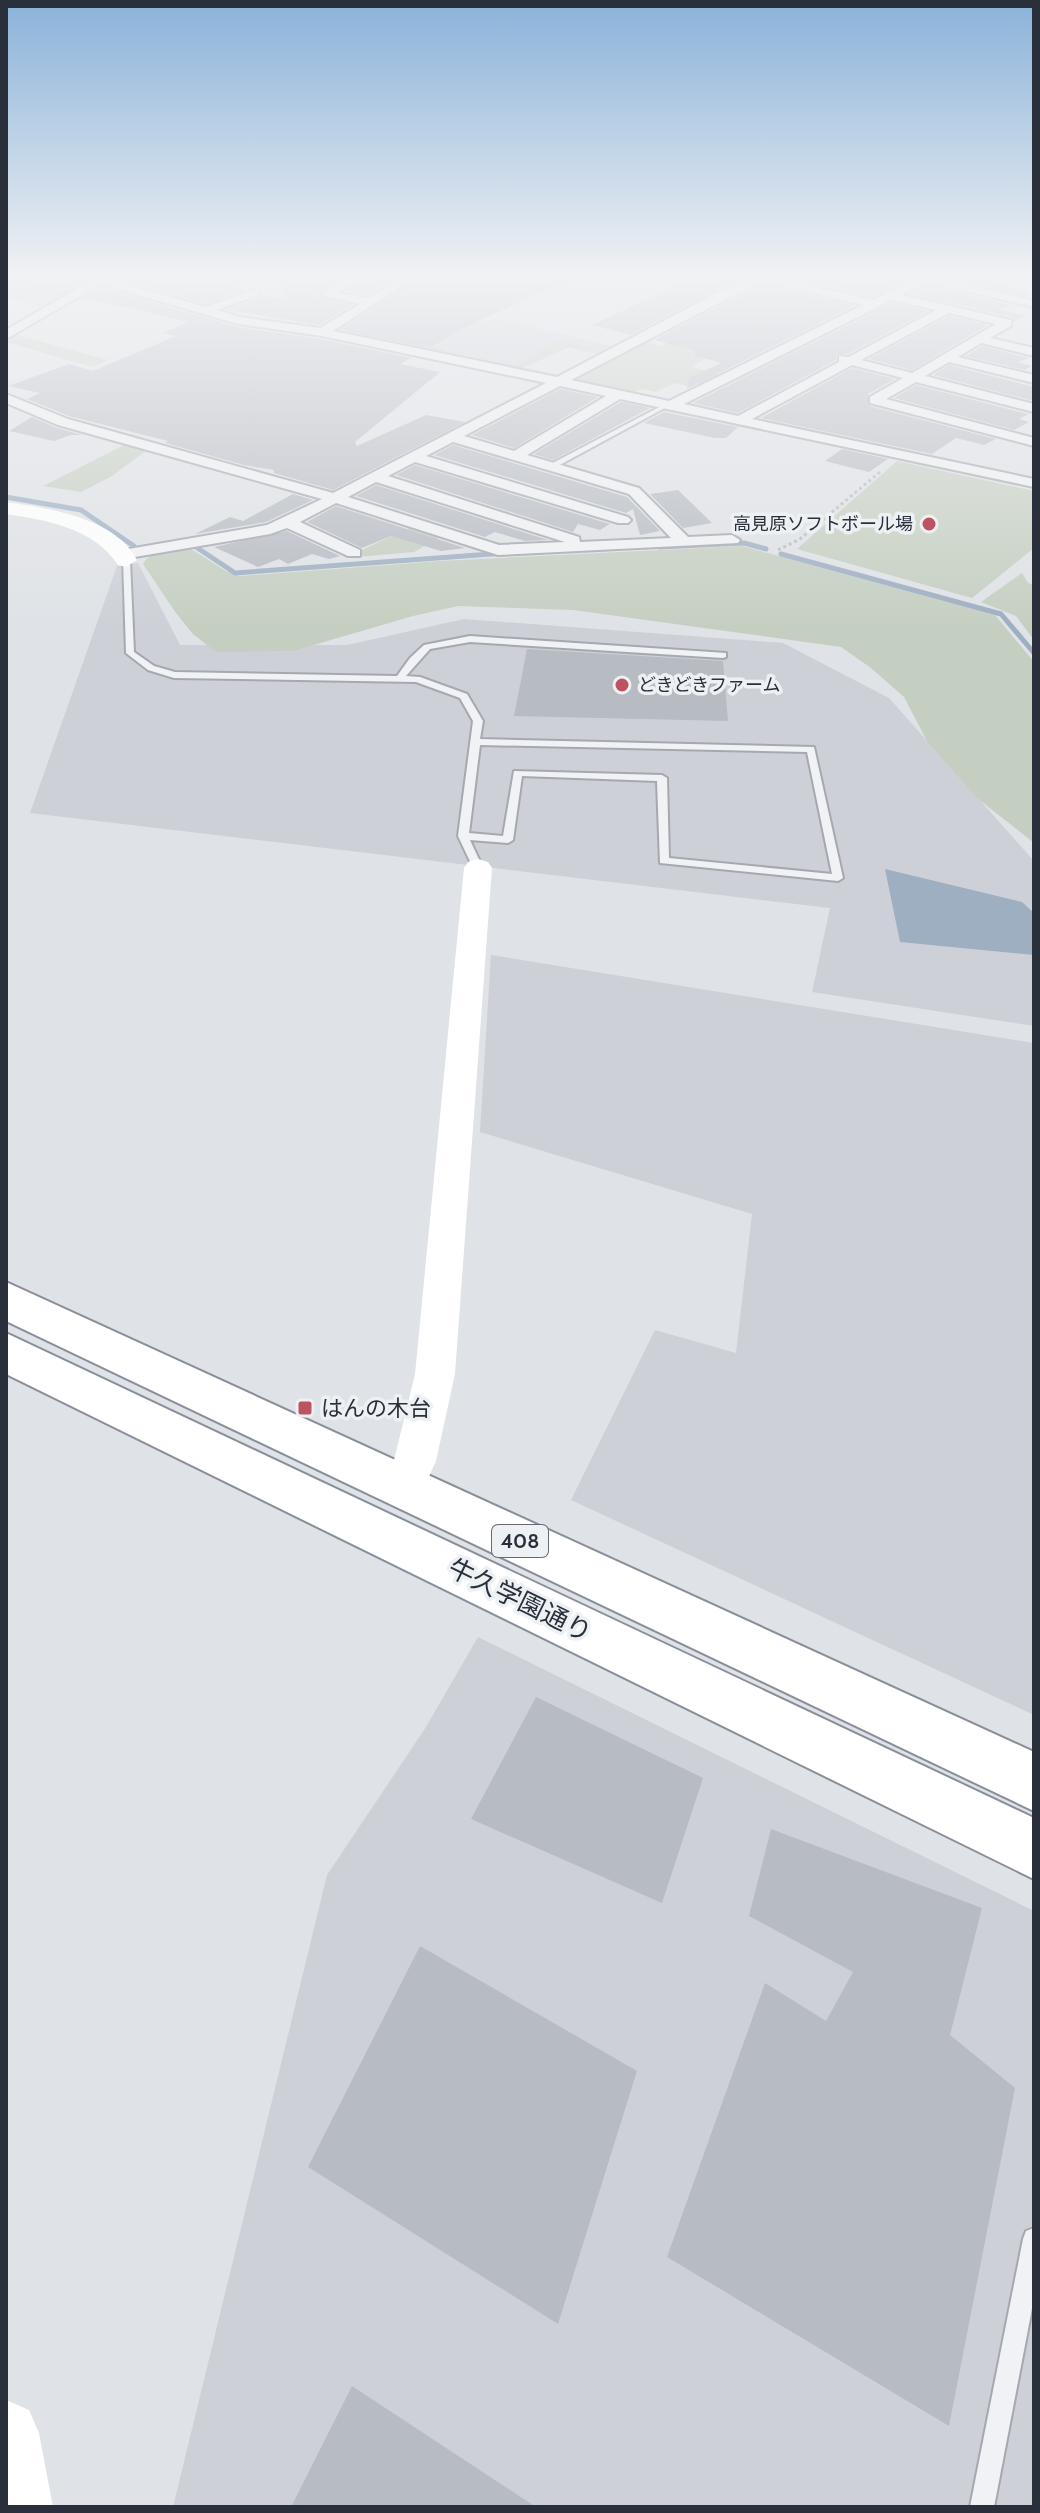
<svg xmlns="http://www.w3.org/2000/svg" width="1040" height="2513" font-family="Cabin,'Noto Sans JP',sans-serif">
	<rect width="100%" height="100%" fill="#dfe2e6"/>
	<g fill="#cdd1d7">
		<path d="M 380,302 L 484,323 L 496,318 L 615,347 L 599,355 L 569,347 L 520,369 L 335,332 L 334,330 Z"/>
		<path d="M 138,563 L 180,645 L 347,645 L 464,619 L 783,643 L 889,698 L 1034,861 L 1034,1026 L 812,992 L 830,908 L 30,813 L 117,566 Z"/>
		<path d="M 491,955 L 1034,1043 L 1034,1715 L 571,1500 L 655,1330 L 736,1353 L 752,1214 L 480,1132 Z"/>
		<path d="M 478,1637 L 1034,1911 L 1034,2507 L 173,2507 L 327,1875 L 426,1727 Z"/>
	</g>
	<g fill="#c5cfc1">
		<path d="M 18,276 L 30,276 L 16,283 L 42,291 L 53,288 L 69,293 L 43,308 L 6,297 L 6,288 L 16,284 L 6,287 L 6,282 Z"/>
		<path d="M 13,334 L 108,360 L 92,367 L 6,342 L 6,338 Z"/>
		<path d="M 558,341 L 594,348 L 587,352 L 569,347 L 520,369 L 421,350 L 429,346 L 444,349 L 440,351 L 514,367 Z"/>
		<path d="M 642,341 L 661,346 L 669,342 L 713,354 L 692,367 L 721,375 L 703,384 L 696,383 L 688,386 L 675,383 L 656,392 L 641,389 L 630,394 L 563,380 Z"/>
		<path d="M 126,444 L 147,450 L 112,476 L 81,492 L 43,486 Z"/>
		<path d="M 897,461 L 1034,491 L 1034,548 L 972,598 L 797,549 Z"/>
		<path d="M 413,526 L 442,536 L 414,552 L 345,558 Z"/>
		<path d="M 742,546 L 995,615 L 1034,662 L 1034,843 L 977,798 L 927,741 L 904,697 L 871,668 L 841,647 L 573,610 L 458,606 L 413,616 L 293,651 L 216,652 L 193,634 L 176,613 L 143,564 C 152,549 172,549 188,547 L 226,571 L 239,576 L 440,561 Z"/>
		<path d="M 1022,573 L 1028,583 L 1034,585 L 1034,640 L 1016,616 L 981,602 Z"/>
	</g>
	<path fill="#9eafc2" d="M 885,869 L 1022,902 L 1034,913 L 1034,955 L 900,942 Z"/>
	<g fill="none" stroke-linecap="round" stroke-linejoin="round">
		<g stroke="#9eafc2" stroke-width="5">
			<path d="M 6,497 L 81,510 L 134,546"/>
			<path d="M 193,545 L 235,573 L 505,553"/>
			<path d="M 659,547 L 744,543 L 766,549"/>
			<path d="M 781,554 L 1001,614 L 1034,653"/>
		</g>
	</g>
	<g fill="#b7bbc2">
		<path d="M 18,276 L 77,276 L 84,281 L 59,296 L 17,283 Z"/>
		<path d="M 192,276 L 246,290 L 205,304 L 114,277 Z"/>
		<path d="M 285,276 L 343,276 L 319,293 L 318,297 L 352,305 L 319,325 L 226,310 L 259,298 L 261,294 L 283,299 Z"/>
		<path d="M 365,276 L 398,276 L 368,295 L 346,291 Z"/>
		<path d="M 420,276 L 577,276 L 463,328 L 429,348 L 341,330 Z"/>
		<path d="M 698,276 L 742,276 L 631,335 L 592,325 Z"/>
		<path d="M 785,276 L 913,276 L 873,297 Z"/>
		<path d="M 949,276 L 970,276 L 1031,293 L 1025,296 Z"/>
		<path d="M 761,284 L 854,306 L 687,389 L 689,378 L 721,363 L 694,355 L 695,350 L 654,340 Z"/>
		<path d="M 926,285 L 1011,305 L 1000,310 L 1025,315 L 1014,322 L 1012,317 L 910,294 Z"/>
		<path d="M 101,287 L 237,327 L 321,339 L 411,358 L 400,364 L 440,372 L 355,442 L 357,446 L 426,415 L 465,422 L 333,490 L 274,473 L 274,470 L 244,465 L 165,443 L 168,441 L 69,416 L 27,399 L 40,393 L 8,386 L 69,364 L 93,371 L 176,336 L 163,333 L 188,322 L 91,299 L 78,301 Z"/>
		<path d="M 892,303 L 928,311 L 848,354 L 837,354 L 836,360 L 738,413 L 693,403 Z"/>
		<path d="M 949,316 L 988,325 L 912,370 L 869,359 Z"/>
		<path d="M 982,346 L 1028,358 L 1018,362 L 1032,366 L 1024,370 L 966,356 Z"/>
		<path d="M 949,365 L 1034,387 L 1034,401 L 933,375 Z"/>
		<path d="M 852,368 L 895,379 L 868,394 L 869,406 L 996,439 L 984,445 L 956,438 L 932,454 L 761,418 Z"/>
		<path d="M 916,385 L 1028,414 L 1019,419 L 1029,422 L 1014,430 L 894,398 Z"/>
		<path d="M 560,389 L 598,397 L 514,448 L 472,435 Z"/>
		<path d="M 621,402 L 650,408 L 553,460 L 534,454 Z"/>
		<path d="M 664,412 L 738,427 L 726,438 L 715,438 L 644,423 Z"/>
		<path d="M 32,417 L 57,428 L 82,435 L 71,435 L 54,441 L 9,431 Z"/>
		<path d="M 453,445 L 627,497 L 660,531 L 640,535 L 633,509 L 626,513 L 434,455 Z"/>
		<path d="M 842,449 L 888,459 L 869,472 L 825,461 Z"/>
		<path d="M 415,465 L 610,524 L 600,530 L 578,524 L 573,532 L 396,475 Z"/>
		<path d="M 376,485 L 548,540 L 525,541 L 495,532 L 485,537 L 356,496 Z"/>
		<path d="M 678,490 L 712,523 L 683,528 L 650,494 Z"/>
		<path d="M 293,494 L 313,500 L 266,522 L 195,534 L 230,517 L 243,521 Z"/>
		<path d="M 336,506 L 465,548 L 441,551 L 391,536 L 362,548 L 307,522 Z"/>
		<path d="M 287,531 L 340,556 L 329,559 L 312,554 L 288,564 L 279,559 L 258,567 L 214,547 Z"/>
		<path d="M 527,649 L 723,661 L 728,721 L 514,716 Z"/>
		<path d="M 536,1697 L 703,1778 L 662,1903 L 471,1819 Z"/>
		<path d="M 771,1829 L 982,1908 L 950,2035 L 1015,2088 L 949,2426 L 667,2257 L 765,1983 L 826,2021 L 853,1972 L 749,1916 Z"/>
		<path d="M 420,1946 L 637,2071 L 558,2324 L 308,2167 Z"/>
		<path d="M 352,2386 L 536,2507 L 291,2507 Z"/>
	</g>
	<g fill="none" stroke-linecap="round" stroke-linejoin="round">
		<defs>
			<g id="lane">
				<path d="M 667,403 L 672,404 L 554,468 L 547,466 Z"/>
				<path d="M 123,558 L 130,560 L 134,652 L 154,666 L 175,672 L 397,676 L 410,658 L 424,645 L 470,636 L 726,653 L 726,657 L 723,658 L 470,642 L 430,649 L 406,676 L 420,677 L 467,694 L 483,721 L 480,739 L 814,747 L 843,878 L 838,881 L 660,863 L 657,781 L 522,776 L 513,840 L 508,843 L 470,840 L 483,868 L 478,871 L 474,870 L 458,836 L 473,721 L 460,698 L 416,682 L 174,678 L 148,670 L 126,653 ZM 480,745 L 807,752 L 832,874 L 669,858 L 667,778 L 662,775 L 514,771 L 503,836 L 469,833 Z"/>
				<path d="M 1034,2228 L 1034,2298 L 994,2507 L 970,2507 L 1023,2239 L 1026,2231 Z"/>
			</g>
			<path id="street" d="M 80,276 L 112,276 L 109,279 L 205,307 L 254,290 L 258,291 L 258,295 L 217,310 L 239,317 L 320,328 L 360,304 L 321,295 L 349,276 L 362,276 L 338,293 L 369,298 L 404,276 L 417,276 L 333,331 L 557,377 L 749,276 L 770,276 L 873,300 L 920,276 L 935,276 L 1034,301 L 1034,307 L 926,282 L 901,295 L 1011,320 L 1011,326 L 990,338 L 1034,348 L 1034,356 L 981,343 L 958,357 L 1034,375 L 1034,383 L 949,362 L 925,376 L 1034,404 L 1034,412 L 916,382 L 886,399 L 1034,438 L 1034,446 L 870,403 L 870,397 L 903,378 L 852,365 L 752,419 L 1034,479 L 1034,487 L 620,399 L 527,455 L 639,488 L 688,537 L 732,535 L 740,540 L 738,543 L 498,555 L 336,503 L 300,522 L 360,550 L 360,556 L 348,556 L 287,528 L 270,534 L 123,559 L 115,554 L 117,551 L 267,525 L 322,499 L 58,425 L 6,403 L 6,394 L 68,419 L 333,493 L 546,383 L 322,336 L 238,324 L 101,284 L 6,339 L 6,330 L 90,281 ZM 761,281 L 863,305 L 669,401 L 571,380 ZM 892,300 L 936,310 L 849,357 L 839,356 L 839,362 L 738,416 L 684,404 ZM 949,313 L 996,324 L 912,373 L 861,360 ZM 560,386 L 606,396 L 514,451 L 464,436 ZM 453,442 L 629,494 L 671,538 L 580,542 L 579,537 L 388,476 L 415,462 L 618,523 L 628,523 L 631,520 L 628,517 L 426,456 ZM 376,482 L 565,542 L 499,545 L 348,497 Z"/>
			<g id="highway">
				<path d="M 6,1282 L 1034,1752 L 1034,1811 L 6,1321 Z"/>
				<path d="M 6,1333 L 1034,1818 L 1034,1879 L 6,1374 Z"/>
			</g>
		</defs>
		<use href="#lane" stroke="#a5a9af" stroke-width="4"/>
		<use href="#street" stroke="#a5a9af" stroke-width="4"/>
		<use href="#highway" stroke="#888f9b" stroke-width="4"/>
		<path stroke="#b9bcc1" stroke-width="3" stroke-dasharray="3 3" stroke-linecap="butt" d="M 778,550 L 800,539 L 881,471"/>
		<use href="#lane" fill="#f1f2f5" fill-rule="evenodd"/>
		<use href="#street" fill="#f1f2f5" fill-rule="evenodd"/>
		<g fill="#fff" fill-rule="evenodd">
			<path d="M 6,502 C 48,508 116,518 137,560 L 126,567 L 118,565 C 94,528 46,520 6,514 Z"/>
			<path d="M 478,859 L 488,862 L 492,868 L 455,1374 L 436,1461 L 418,1501 L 403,1507 L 388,1501 L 381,1487 L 394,1460 L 415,1374 L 464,868 L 468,862 Z"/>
			<path d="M 6,2400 L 29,2410 L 39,2433 L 53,2507 L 6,2507 Z"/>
		</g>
		<use href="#highway" fill="#fff" fill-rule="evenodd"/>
	</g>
	<linearGradient id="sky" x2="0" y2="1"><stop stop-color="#8ab2d9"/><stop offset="0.44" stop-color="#f1f2f4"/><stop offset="1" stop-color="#f1f2f4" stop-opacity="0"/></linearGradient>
	<rect width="1040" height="628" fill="url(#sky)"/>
	<g fill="#bd5261" stroke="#eef1f4" stroke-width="3">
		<circle cx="929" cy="524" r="8"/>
		<circle cx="622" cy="685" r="8"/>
		<rect x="297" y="1400" width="16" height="16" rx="4"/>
	</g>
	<g text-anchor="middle" stroke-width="7" stroke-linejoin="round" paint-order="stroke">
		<g font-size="18" fill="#2a303b" stroke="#eef1f4" text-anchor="end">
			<text x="913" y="530">高見原ソフトボール場</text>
			<text x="638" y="691" text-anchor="start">どきどきファーム</text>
		</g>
		<rect fill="#eef1f4" stroke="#656a72" stroke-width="2" x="492" y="1525" width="56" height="32" rx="6"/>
		<g font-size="20" font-weight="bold" fill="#2a303b">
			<text x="520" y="1548">408</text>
		</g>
		<g font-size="22" fill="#2a303b" stroke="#eef1f4" text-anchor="start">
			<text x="321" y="1416">はんの木台</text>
		</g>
		<g font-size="26" fill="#2a303b" stroke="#eef1f4">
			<text transform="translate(520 1600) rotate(26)" y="9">牛久学園通り</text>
		</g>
	</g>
	<rect width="1040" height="2513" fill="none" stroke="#2a303b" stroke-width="16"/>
</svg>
